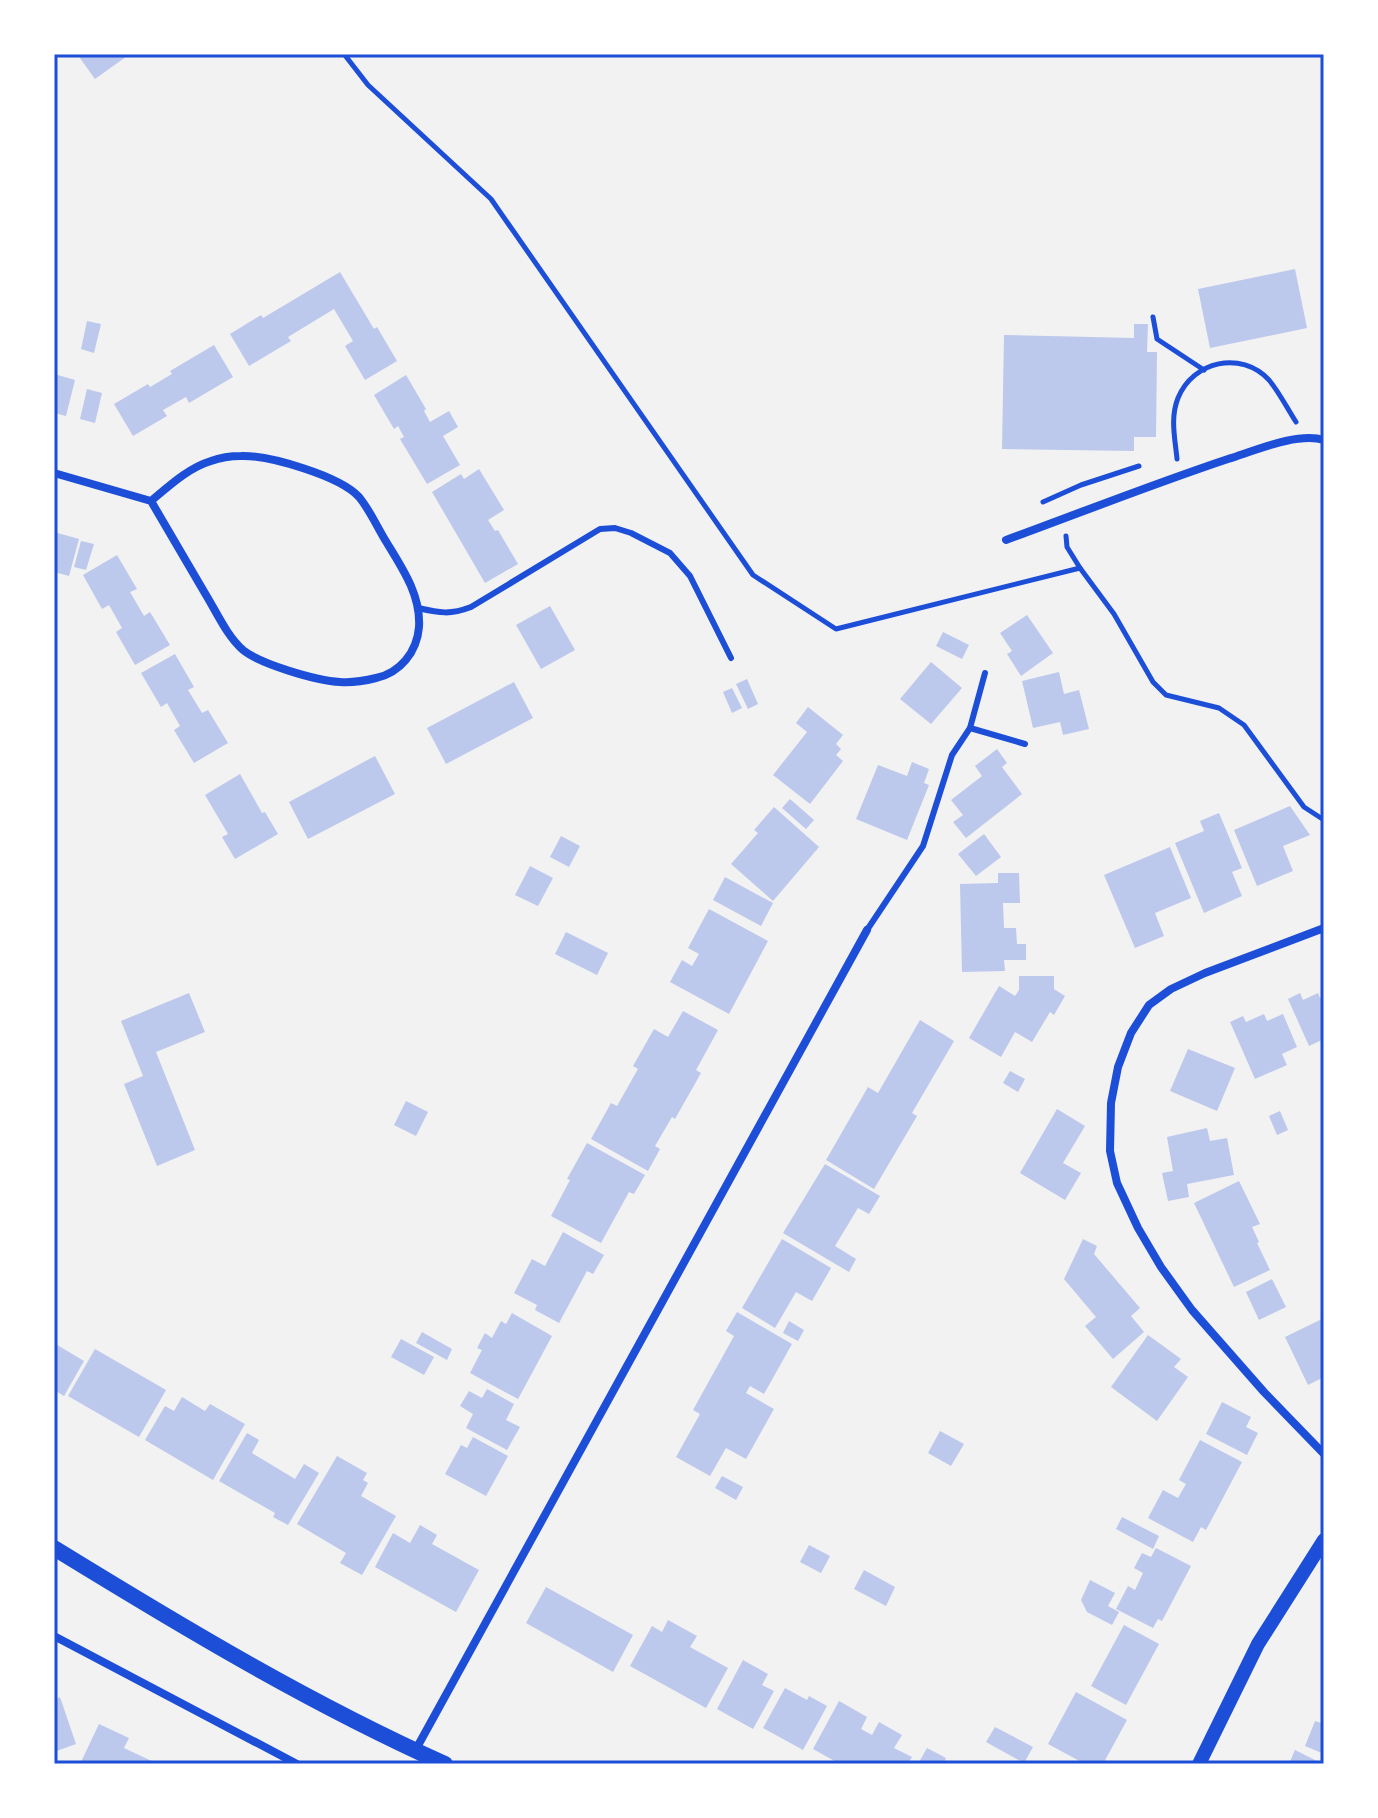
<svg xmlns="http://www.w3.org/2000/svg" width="1378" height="1818" font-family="'PT Sans',sans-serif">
	<rect width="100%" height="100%" fill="#f2f2f2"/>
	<g fill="#bdc9ec">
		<path d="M 77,54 L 130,54 L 95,79 Z"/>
		<path d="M 1295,269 L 1307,328 L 1210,348 L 1198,289 Z"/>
		<path d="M 340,272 L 374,329 L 377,327 L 397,361 L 365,380 L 345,346 L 353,341 L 334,309 L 288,337 L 291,341 L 249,366 L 230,334 L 261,315 L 263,318 Z"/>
		<path d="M 87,321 L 101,324 L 94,353 L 81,349 Z"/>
		<path d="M 1134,324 L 1148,324 L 1147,352 L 1157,352 L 1156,437 L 1134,437 L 1134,451 L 1002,449 L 1004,335 L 1134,338 Z"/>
		<path d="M 214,345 L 233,377 L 189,403 L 186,397 L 163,410 L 167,416 L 133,436 L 114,404 L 148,384 L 150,387 L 172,374 L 170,371 Z"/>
		<path d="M 54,374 L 75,380 L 66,416 L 54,413 Z"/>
		<path d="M 406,375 L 426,409 L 424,411 L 430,422 L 449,411 L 458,427 L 443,436 L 460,465 L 427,484 L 400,439 L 404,437 L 398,426 L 394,429 L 374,395 Z"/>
		<path d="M 87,389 L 102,393 L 95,423 L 80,419 Z"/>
		<path d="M 479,469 L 504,510 L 488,520 L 495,531 L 498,530 L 518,564 L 485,583 L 432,492 L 461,474 L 464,479 Z"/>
		<path d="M 54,532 L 79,539 L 69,576 L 54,572 Z"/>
		<path d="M 81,541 L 94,544 L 86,570 L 74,567 Z"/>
		<path d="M 117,555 L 137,589 L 130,592 L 144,616 L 150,612 L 170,645 L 135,665 L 116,632 L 122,628 L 109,605 L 102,609 L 83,575 Z"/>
		<path d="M 550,606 L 575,650 L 541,669 L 516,625 Z"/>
		<path d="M 1027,615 L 1053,653 L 1021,676 L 1007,654 L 1012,651 L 1000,633 Z"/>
		<path d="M 943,632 L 969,645 L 962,659 L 936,646 Z"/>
		<path d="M 175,654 L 194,687 L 188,690 L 202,713 L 208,710 L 228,743 L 194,763 L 174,730 L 180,726 L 167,703 L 161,707 L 141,673 Z"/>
		<path d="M 931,662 L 962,688 L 931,724 L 900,699 Z"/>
		<path d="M 1059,672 L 1064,694 L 1079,690 L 1089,729 L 1063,735 L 1060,722 L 1033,728 L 1022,681 Z"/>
		<path d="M 747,679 L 758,704 L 748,709 L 736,684 Z"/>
		<path d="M 514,682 L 533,718 L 446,764 L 427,728 Z"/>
		<path d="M 732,688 L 742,708 L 732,713 L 723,692 Z"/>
		<path d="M 808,707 L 843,735 L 836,744 L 841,749 L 836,755 L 843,761 L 810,804 L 773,775 L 807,732 L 796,723 Z"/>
		<path d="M 997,749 L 1007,763 L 1002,767 L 1022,794 L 966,838 L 953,822 L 963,815 L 951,800 L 982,776 L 975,766 Z"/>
		<path d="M 375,756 L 395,794 L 308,839 L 289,802 Z"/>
		<path d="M 912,762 L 929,769 L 924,783 L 929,785 L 907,840 L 856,819 L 878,765 L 907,776 Z"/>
		<path d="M 240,774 L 262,813 L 265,812 L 278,834 L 235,859 L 222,837 L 228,834 L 205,795 Z"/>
		<path d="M 790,799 L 814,820 L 806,829 L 782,808 Z"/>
		<path d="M 1290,806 L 1310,835 L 1283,846 L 1293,871 L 1257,886 L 1234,830 Z"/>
		<path d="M 774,807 L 819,847 L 773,901 L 731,864 L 758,833 L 754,830 Z"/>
		<path d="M 1219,813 L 1242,868 L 1232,872 L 1242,896 L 1204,913 L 1175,843 L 1204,831 L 1200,821 Z"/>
		<path d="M 984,834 L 1001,857 L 976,876 L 958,854 Z"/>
		<path d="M 561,836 L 580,846 L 569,867 L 550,857 Z"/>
		<path d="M 1170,847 L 1191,898 L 1155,913 L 1164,936 L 1135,948 L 1104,875 Z"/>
		<path d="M 530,866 L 553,878 L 538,906 L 515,895 Z"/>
		<path d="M 998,873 L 1019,873 L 1020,903 L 1003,903 L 1004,928 L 1016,928 L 1017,944 L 1026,944 L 1026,960 L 1004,960 L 1005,971 L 962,972 L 960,884 L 998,883 Z"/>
		<path d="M 725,877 L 773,903 L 761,926 L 713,900 Z"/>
		<path d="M 709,909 L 768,941 L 729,1014 L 670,982 L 682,960 L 692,966 L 699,954 L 688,948 Z"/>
		<path d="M 566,932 L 608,953 L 597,975 L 555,954 Z"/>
		<path d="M 1019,976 L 1054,976 L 1054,989 L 1065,996 L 1054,1015 L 1050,1012 L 1032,1042 L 1015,1032 L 1001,1057 L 969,1038 L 999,986 L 1015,996 L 1019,990 Z"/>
		<path d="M 189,993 L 205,1032 L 156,1052 L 195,1150 L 157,1166 L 124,1084 L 143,1076 L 121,1021 Z"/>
		<path d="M 1300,993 L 1303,1000 L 1318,993 L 1320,998 L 1324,997 L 1324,1039 L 1309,1046 L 1288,999 Z"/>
		<path d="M 683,1011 L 718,1030 L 696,1070 L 701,1073 L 675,1119 L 672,1117 L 655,1146 L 660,1149 L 648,1171 L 591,1139 L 611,1103 L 617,1106 L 638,1069 L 633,1066 L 654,1029 L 668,1037 Z"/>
		<path d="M 1264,1014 L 1267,1021 L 1283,1014 L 1297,1047 L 1282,1054 L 1287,1065 L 1255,1079 L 1230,1022 L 1243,1016 L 1246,1022 Z"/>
		<path d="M 920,1020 L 954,1041 L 912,1113 L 917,1116 L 874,1189 L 826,1160 L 868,1087 L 878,1093 Z"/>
		<path d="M 1188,1049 L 1235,1068 L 1217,1111 L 1170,1091 Z"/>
		<path d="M 1010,1071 L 1025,1079 L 1018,1092 L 1003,1083 Z"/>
		<path d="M 406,1101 L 428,1112 L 416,1136 L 394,1125 Z"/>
		<path d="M 1057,1109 L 1085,1126 L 1063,1163 L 1081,1173 L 1065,1200 L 1020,1173 Z"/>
		<path d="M 1280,1111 L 1288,1130 L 1277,1135 L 1269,1116 Z"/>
		<path d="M 1207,1128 L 1210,1141 L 1227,1138 L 1234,1175 L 1187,1184 L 1189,1197 L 1168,1201 L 1162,1173 L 1173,1171 L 1167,1137 Z"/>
		<path d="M 587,1143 L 645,1175 L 634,1194 L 629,1192 L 601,1243 L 551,1216 L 570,1180 L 567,1179 Z"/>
		<path d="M 825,1164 L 880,1196 L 869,1214 L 858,1208 L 835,1246 L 856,1259 L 849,1272 L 783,1233 Z"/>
		<path d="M 1239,1181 L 1260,1224 L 1252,1227 L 1259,1242 L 1257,1243 L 1270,1270 L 1234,1287 L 1194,1203 Z"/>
		<path d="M 563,1232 L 604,1255 L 593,1274 L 587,1271 L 559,1323 L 535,1310 L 537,1305 L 514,1293 L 532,1259 L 545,1266 Z"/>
		<path d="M 782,1239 L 831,1268 L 812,1301 L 796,1292 L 775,1328 L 742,1308 Z"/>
		<path d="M 1083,1239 L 1097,1246 L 1094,1254 L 1140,1308 L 1131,1316 L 1144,1332 L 1113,1359 L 1085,1326 L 1096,1317 L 1064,1279 Z"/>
		<path d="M 1272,1279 L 1286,1307 L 1259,1320 L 1246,1292 Z"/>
		<path d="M 737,1312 L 792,1344 L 764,1394 L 750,1386 L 746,1393 L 774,1409 L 746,1459 L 726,1448 L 710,1476 L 676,1457 L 700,1414 L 693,1410 L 734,1336 L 726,1331 Z"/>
		<path d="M 512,1313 L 552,1336 L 518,1399 L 470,1373 L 482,1350 L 477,1348 L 485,1333 L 492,1338 L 501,1321 L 506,1324 Z"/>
		<path d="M 1324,1318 L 1324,1377 L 1308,1385 L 1285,1337 Z"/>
		<path d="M 789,1321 L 804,1330 L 798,1341 L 783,1333 Z"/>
		<path d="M 422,1332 L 452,1349 L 447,1360 L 416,1343 Z"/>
		<path d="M 1148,1335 L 1181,1359 L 1174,1367 L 1188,1377 L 1157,1421 L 1111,1387 Z"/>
		<path d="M 401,1339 L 434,1357 L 424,1375 L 391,1357 Z"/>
		<path d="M 54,1343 L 84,1361 L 64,1396 L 54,1390 Z"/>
		<path d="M 95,1349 L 166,1390 L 139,1437 L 68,1396 Z"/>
		<path d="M 487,1389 L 514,1404 L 506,1420 L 520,1427 L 507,1450 L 466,1428 L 473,1414 L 460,1406 L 469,1391 L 482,1398 Z"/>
		<path d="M 182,1397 L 205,1411 L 210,1404 L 245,1424 L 213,1480 L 145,1440 L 165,1406 L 174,1411 Z"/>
		<path d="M 1222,1402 L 1251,1417 L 1246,1427 L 1258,1433 L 1247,1455 L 1206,1434 Z"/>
		<path d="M 940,1431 L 964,1444 L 951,1466 L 928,1453 Z"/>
		<path d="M 247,1433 L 259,1440 L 252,1453 L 295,1479 L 304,1464 L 319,1473 L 288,1525 L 273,1517 L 275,1513 L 219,1481 Z"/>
		<path d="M 473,1437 L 508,1456 L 486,1496 L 445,1474 L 461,1445 L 467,1448 Z"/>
		<path d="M 1200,1440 L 1242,1462 L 1206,1530 L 1201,1527 L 1193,1542 L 1148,1518 L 1163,1490 L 1178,1498 L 1186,1484 L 1179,1480 Z"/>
		<path d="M 337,1456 L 367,1473 L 363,1480 L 368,1483 L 361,1496 L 396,1516 L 362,1575 L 340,1563 L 346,1553 L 297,1524 Z"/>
		<path d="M 722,1476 L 743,1487 L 736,1500 L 715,1488 Z"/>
		<path d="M 1122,1517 L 1159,1536 L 1153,1549 L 1116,1529 Z"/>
		<path d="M 420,1525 L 437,1535 L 432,1544 L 479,1570 L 456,1612 L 375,1567 L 393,1533 L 410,1543 Z"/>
		<path d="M 809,1545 L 830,1556 L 821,1573 L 800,1562 Z"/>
		<path d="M 1156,1548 L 1191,1566 L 1162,1621 L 1158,1619 L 1153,1628 L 1116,1609 L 1128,1586 L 1135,1590 L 1143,1573 L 1134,1568 L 1142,1553 L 1151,1557 Z"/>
		<path d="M 864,1570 L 895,1587 L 886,1606 L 854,1589 Z"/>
		<path d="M 1090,1580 L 1115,1593 L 1108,1606 L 1119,1612 L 1112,1625 L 1087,1612 L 1081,1600 Z"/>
		<path d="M 546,1587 L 633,1635 L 613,1672 L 526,1623 Z"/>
		<path d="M 668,1620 L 697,1636 L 690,1647 L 728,1668 L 706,1708 L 630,1666 L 652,1626 L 662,1632 Z"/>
		<path d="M 1124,1625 L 1159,1644 L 1126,1705 L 1091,1686 Z"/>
		<path d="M 743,1660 L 768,1674 L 762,1685 L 774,1691 L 753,1729 L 717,1709 Z"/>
		<path d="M 785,1688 L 807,1700 L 809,1696 L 827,1706 L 803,1750 L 763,1728 Z"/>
		<path d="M 1076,1692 L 1127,1720 L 1103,1764 L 1085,1764 L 1048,1744 Z"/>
		<path d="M 60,1697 L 76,1744 L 54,1752 L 54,1700 Z"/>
		<path d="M 839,1701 L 867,1717 L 861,1729 L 872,1735 L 879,1722 L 902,1735 L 894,1748 L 912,1757 L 908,1764 L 840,1764 L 813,1749 Z"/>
		<path d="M 1315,1721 L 1324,1724 L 1324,1754 L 1305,1746 Z"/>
		<path d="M 99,1724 L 129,1738 L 124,1748 L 158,1764 L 80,1764 Z"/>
		<path d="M 995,1727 L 1033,1747 L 1024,1763 L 986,1742 Z"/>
		<path d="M 927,1748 L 946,1758 L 943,1764 L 918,1764 Z"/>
		<path d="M 1295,1750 L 1323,1764 L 1289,1764 Z"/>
	</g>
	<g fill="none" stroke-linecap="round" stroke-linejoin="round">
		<g stroke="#1d4ed8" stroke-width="5">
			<path d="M 344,54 L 368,85 L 491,199 L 753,575 L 836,629 L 1080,568 L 1114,614 L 1153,682 L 1166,695 L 1219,708 L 1244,725 L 1304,807 L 1324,820"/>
			<path d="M 1153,317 L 1157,339 L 1204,370"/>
			<path d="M 1177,459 C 1175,438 1170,418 1178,398 C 1193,361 1241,350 1269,380 C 1279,392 1287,408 1296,422"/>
			<path d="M 1043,502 L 1081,485 L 1139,466"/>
			<path d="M 1066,536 L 1067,547 L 1080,568"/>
		</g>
		<g stroke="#1d4ed8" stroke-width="6">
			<path d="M 418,608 C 440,613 450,615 471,607 L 600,529 L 615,528 L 631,533 L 670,553 L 690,576 L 731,658"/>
			<path d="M 970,728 L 1025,744"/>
			<path d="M 867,930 L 923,846 L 952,755 L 970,728 L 985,673"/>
		</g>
		<g stroke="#1d4ed8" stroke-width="8">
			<path d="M 54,473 L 151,501 C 169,532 187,563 206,595 C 217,613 227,636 243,650 C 260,664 317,681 340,682 C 352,683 364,681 376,678 C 400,673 417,652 419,627 C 421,596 403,569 387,543 C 378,529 370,510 359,497 C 340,476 269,455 241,456 C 232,456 219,458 211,461 C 188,468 169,486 151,501"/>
			<path d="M 1006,540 C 1080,513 1153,484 1228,459 C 1254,451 1297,432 1324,440"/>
			<path d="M 1324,928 L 1205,973 L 1171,989 L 1149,1005 L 1131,1033 L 1118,1067 L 1111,1103 L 1110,1151 L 1117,1183 L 1138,1228 L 1161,1267 L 1192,1310 L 1264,1392 L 1324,1454"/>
			<path d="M 54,1636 L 297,1764"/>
			<path d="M 415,1751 L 867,930"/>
		</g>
		<path stroke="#1d4ed8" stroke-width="14" d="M 1199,1764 L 1258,1644 L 1324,1540"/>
		<path stroke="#1d4ed8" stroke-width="16" d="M 54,1548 C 181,1626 309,1703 445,1764"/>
	</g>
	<rect width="1378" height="1818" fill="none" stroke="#ffffff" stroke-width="112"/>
	<rect x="56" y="56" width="1266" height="1706" fill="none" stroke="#1d4ed8" stroke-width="3"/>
</svg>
